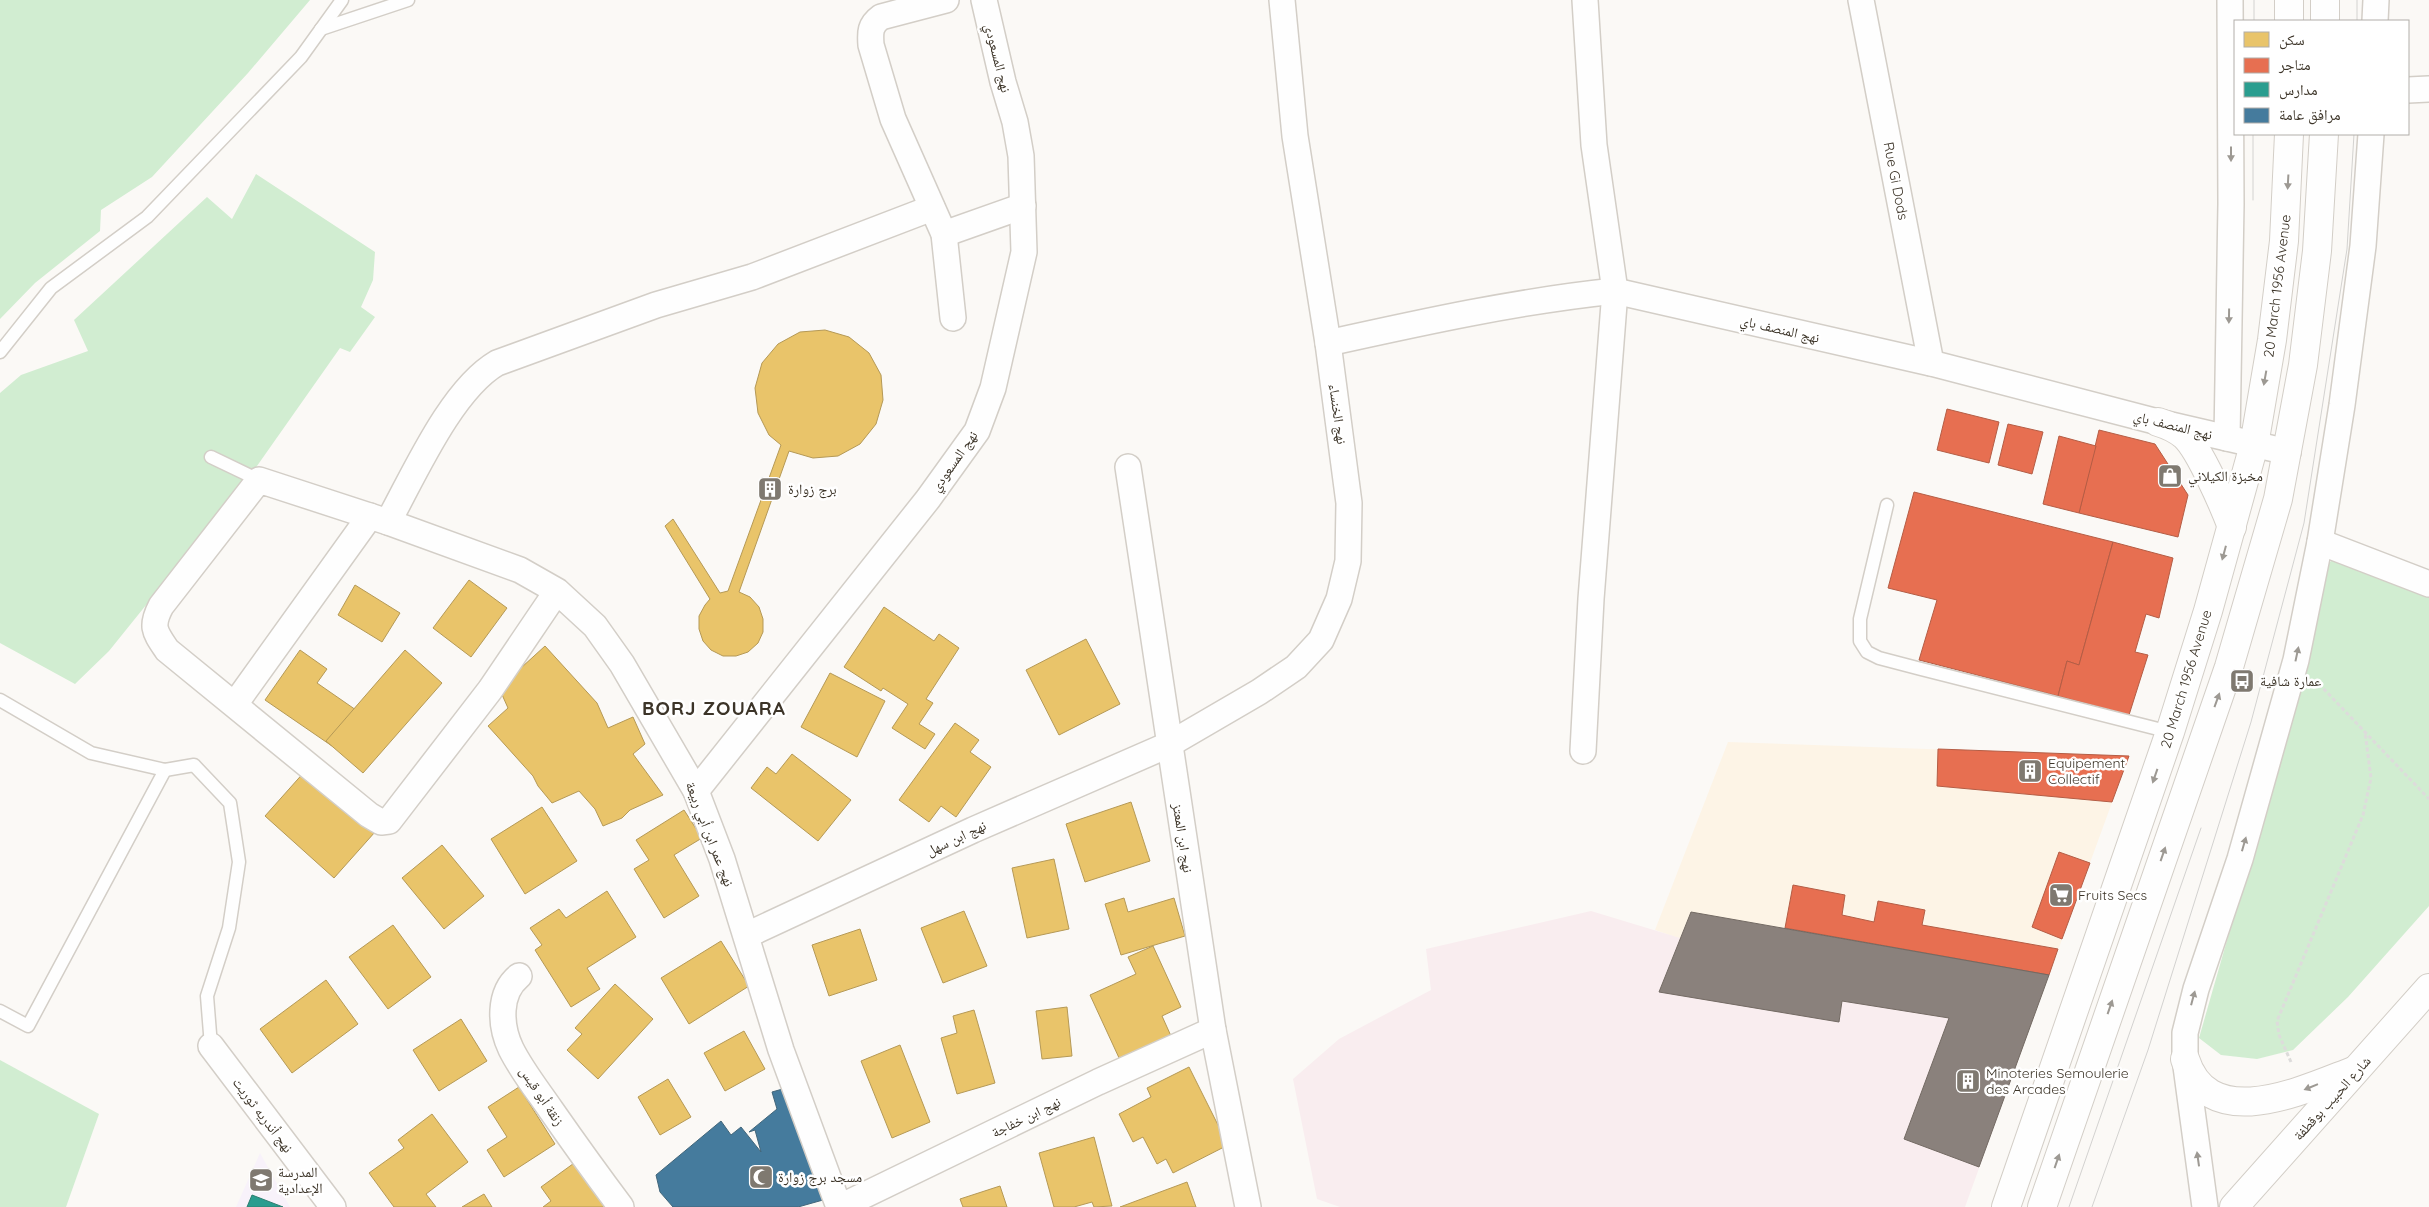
<svg xmlns="http://www.w3.org/2000/svg" width="2429" height="1207" font-family="Quicksand,'Noto Naskh Arabic',sans-serif">
	<rect width="100%" height="100%" fill="#fbf9f6"/>
	<path fill="#fdf4e6" d="M 1728,742 L 2129,756 L 2049,975 L 1691,912 L 1681,939 L 1655,930 Z"/>
	<path fill="#f9edef" d="M 1591,911 L 1680,938 L 1691,912 L 2049,975 L 1965,1207 L 1340,1207 L 1317,1199 L 1293,1079 L 1339,1039 L 1431,990 L 1426,949 Z"/>
	<path fill="#f8f2fa" d="M 260,1153 L 290,1207 L 236,1207 Z"/>
	<g fill="#d1edd1">
		<path d="M 0,0 L 310,0 L 248,73 L 152,177 L 101,210 L 100,231 L 35,283 L 0,319 Z"/>
		<path d="M 256,174 L 375,252 L 373,280 L 361,307 L 375,317 L 350,352 L 340,348 L 250,476 L 109,651 L 75,684 L 0,643 L 0,393 L 21,375 L 88,351 L 74,320 L 207,197 L 232,219 Z"/>
		<path d="M 2344,550 L 2429,587 L 2429,906 L 2348,997 L 2293,1050 L 2257,1059 L 2221,1055 L 2199,1038 L 2287,731 L 2329,563 Z"/>
		<path d="M 0,1060 L 99,1114 L 66,1207 L 0,1207 Z"/>
	</g>
	<g fill="#e9c46a" stroke="#b59956">
		<path d="M 825,330 L 849,337 L 869,353 L 881,375 L 883,400 L 876,424 L 860,444 L 838,456 L 813,458 L 789,451 L 739,592 L 750,597 L 759,607 L 763,619 L 763,632 L 758,643 L 748,652 L 736,656 L 723,656 L 711,650 L 703,641 L 699,629 L 699,616 L 705,605 L 710,599 L 665,526 L 673,519 L 720,593 L 728,591 L 781,445 L 769,435 L 758,413 L 755,388 L 762,363 L 778,344 L 800,332 Z"/>
		<path d="M 469,580 L 507,608 L 471,657 L 433,628 Z"/>
		<path d="M 355,585 L 400,613 L 382,642 L 338,615 Z"/>
		<path d="M 884,607 L 934,641 L 939,634 L 959,648 L 926,699 L 933,703 L 919,724 L 935,734 L 925,749 L 892,728 L 908,704 L 883,688 L 881,691 L 844,667 Z"/>
		<path d="M 1086,639 L 1120,704 L 1059,735 L 1026,670 Z"/>
		<path d="M 545,646 L 597,703 L 608,728 L 633,717 L 645,744 L 633,754 L 663,795 L 630,810 L 622,818 L 603,826 L 595,809 L 579,791 L 552,803 L 538,786 L 533,776 L 488,726 L 508,708 L 499,688 Z"/>
		<path d="M 300,650 L 327,669 L 317,683 L 356,710 L 332,746 L 265,700 Z"/>
		<path d="M 405,650 L 442,683 L 363,773 L 326,741 Z"/>
		<path d="M 830,673 L 885,701 L 857,757 L 801,727 Z"/>
		<path d="M 955,723 L 979,740 L 970,752 L 991,767 L 956,817 L 941,806 L 929,822 L 899,800 Z"/>
		<path d="M 792,754 L 851,800 L 818,841 L 751,788 L 767,767 L 776,774 Z"/>
		<path d="M 306,770 L 375,832 L 334,878 L 265,816 Z"/>
		<path d="M 1131,802 L 1150,861 L 1085,882 L 1066,824 Z"/>
		<path d="M 542,807 L 577,861 L 525,894 L 491,839 Z"/>
		<path d="M 684,810 L 702,838 L 674,855 L 699,896 L 664,918 L 634,869 L 649,860 L 636,840 Z"/>
		<path d="M 442,845 L 484,896 L 444,929 L 402,878 Z"/>
		<path d="M 1054,859 L 1069,929 L 1027,938 L 1012,868 Z"/>
		<path d="M 607,891 L 636,937 L 587,968 L 600,989 L 571,1007 L 535,950 L 542,945 L 530,928 L 559,909 L 566,918 Z"/>
		<path d="M 1124,898 L 1128,912 L 1174,898 L 1185,936 L 1121,955 L 1105,904 Z"/>
		<path d="M 964,911 L 987,966 L 943,983 L 921,928 Z"/>
		<path d="M 393,925 L 431,977 L 388,1009 L 349,957 Z"/>
		<path d="M 860,929 L 877,980 L 829,996 L 812,945 Z"/>
		<path d="M 721,941 L 749,986 L 689,1024 L 661,978 Z"/>
		<path d="M 1153,946 L 1181,1007 L 1162,1016 L 1171,1036 L 1120,1060 L 1090,995 L 1136,974 L 1128,957 Z"/>
		<path d="M 326,980 L 358,1024 L 292,1073 L 260,1029 Z"/>
		<path d="M 615,984 L 653,1019 L 598,1079 L 567,1050 L 582,1034 L 575,1028 Z"/>
		<path d="M 1067,1007 L 1072,1056 L 1042,1059 L 1036,1011 Z"/>
		<path d="M 974,1010 L 995,1083 L 957,1094 L 941,1038 L 957,1033 L 953,1016 Z"/>
		<path d="M 461,1019 L 487,1061 L 439,1091 L 413,1050 Z"/>
		<path d="M 744,1031 L 765,1069 L 725,1091 L 704,1053 Z"/>
		<path d="M 900,1045 L 930,1122 L 892,1138 L 861,1061 Z"/>
		<path d="M 1189,1067 L 1228,1145 L 1173,1173 L 1166,1159 L 1157,1164 L 1143,1137 L 1133,1142 L 1119,1114 L 1151,1097 L 1147,1088 Z"/>
		<path d="M 668,1079 L 691,1117 L 660,1135 L 638,1097 Z"/>
		<path d="M 519,1087 L 555,1144 L 504,1177 L 487,1150 L 507,1137 L 488,1107 Z"/>
		<path d="M 432,1114 L 468,1162 L 426,1194 L 436,1207 L 394,1207 L 369,1173 L 404,1148 L 398,1140 Z"/>
		<path d="M 1094,1137 L 1112,1206 L 1094,1207 L 1092,1202 L 1074,1207 L 1054,1207 L 1039,1153 Z"/>
		<path d="M 577,1161 L 609,1207 L 543,1207 L 551,1201 L 541,1187 Z"/>
		<path d="M 1187,1182 L 1196,1207 L 1120,1207 Z"/>
		<path d="M 1000,1186 L 1007,1207 L 963,1207 L 960,1199 Z"/>
		<path d="M 484,1194 L 492,1207 L 462,1207 Z"/>
	</g>
	<g fill="#e76f51" stroke="#b45d45">
		<path d="M 1947,409 L 1999,422 L 1989,463 L 1937,450 Z"/>
		<path d="M 2008,424 L 2043,432 L 2032,474 L 1998,465 Z"/>
		<path d="M 2099,430 L 2155,444 L 2188,495 L 2178,537 L 2079,513 Z"/>
		<path d="M 2059,436 L 2096,446 L 2079,513 L 2043,504 Z"/>
		<path d="M 1914,492 L 2113,542 L 2079,665 L 2067,661 L 2058,696 L 1919,660 L 1937,600 L 1888,588 Z"/>
		<path d="M 2113,542 L 2173,558 L 2159,618 L 2146,614 L 2135,652 L 2148,655 L 2129,715 L 2058,696 L 2067,661 L 2079,665 Z"/>
		<path d="M 1938,749 L 2129,756 L 2112,802 L 1937,786 Z"/>
		<path d="M 2059,852 L 2090,863 L 2062,939 L 2032,927 Z"/>
		<path d="M 1793,885 L 1845,895 L 1842,915 L 1874,922 L 1878,901 L 1925,910 L 1922,925 L 2058,949 L 2049,975 L 1785,928 Z"/>
	</g>
	<path fill="#2a9d8f" stroke="#2f7e70" d="M 252,1195 L 283,1207 L 247,1207 Z"/>
	<path fill="#457b9d" stroke="#42667a" d="M 793,1086 L 823,1200 L 798,1207 L 673,1207 L 660,1192 L 656,1175 L 721,1121 L 731,1135 L 741,1127 L 761,1152 L 755,1130 L 749,1132 L 777,1109 L 772,1092 Z"/>
	<path fill="#8a817c" stroke="#736a63" d="M 1691,912 L 2049,975 L 1979,1167 L 1904,1139 L 1949,1018 L 1842,1001 L 1839,1022 L 1659,992 Z"/>
	<g fill="none" stroke-linecap="round" stroke-linejoin="round">
		<defs>
			<g id="lane">
				<path d="M 321,29 L 408,0"/>
				<path d="M 0,352 L 51,288 L 147,217 L 301,57 L 342,0"/>
				<path d="M 211,457 L 259,480"/>
				<path d="M 1887,505 L 1860,619 L 1860,641 L 1867,652 L 1879,658 L 1921,669 L 2170,732"/>
				<path d="M 0,700 L 91,753 L 165,770 L 194,765 L 230,803 L 239,862 L 229,928 L 207,996 L 211,1046"/>
				<path d="M 0,1011 L 28,1026 L 165,770"/>
			</g>
			<g id="street">
				<path d="M 946,0 L 881,17 C 870,25 870,32 871,45 L 893,119 L 944,234 L 953,318"/>
				<path d="M 1861,0 L 1931,363"/>
				<path d="M 2375,21 L 2376,0"/>
				<path d="M 2408,90 L 2429,89"/>
				<path d="M 944,234 L 1023,206"/>
				<path d="M 1328,343 C 1423,322 1518,301 1615,291 L 1931,363 L 2158,422 L 2288,452"/>
				<path d="M 2227,438 L 2231,204 L 2230,0"/>
				<path d="M 1128,467 L 1213,1030 L 1248,1207"/>
				<path d="M 388,522 C 414,475 451,390 497,363 L 656,305 L 752,277 L 932,208"/>
				<path d="M 2320,542 L 2429,584"/>
				<path d="M 557,591 L 490,690 L 389,821 L 381,822 L 369,815 L 167,650 C 155,632 150,627 161,606 L 259,480 L 388,522 L 520,570 L 557,591 L 595,626 L 622,664 L 696,791 L 722,859 L 781,1050 L 839,1207"/>
				<path d="M 235,704 L 370,516"/>
				<path d="M 1583,751 L 1591,599 L 1615,291 L 1594,145 L 1585,0"/>
				<path d="M 696,791 L 928,499 L 977,431 L 993,388 L 1024,252 L 1021,156 L 1015,122 L 1003,82 L 984,0"/>
				<path d="M 747,935 L 973,830 L 1168,745 L 1259,692 L 1296,667 L 1321,640 L 1339,599 L 1348,561 L 1349,503 L 1328,343 L 1295,136 L 1282,0"/>
				<path d="M 519,976 C 498,993 500,1026 511,1049 C 522,1071 538,1091 551,1110 C 574,1143 597,1175 621,1207"/>
				<path d="M 211,1046 L 333,1207"/>
				<path d="M 840,1207 L 1098,1082 L 1213,1030"/>
				<path d="M 2205,1207 L 2185,1059 L 2185,1033 L 2196,989 L 2240,859 L 2296,660 L 2320,542 L 2342,405 L 2363,246 L 2371,134"/>
			</g>
			<g id="secondary">
				<path d="M 2289,21 L 2289,0"/>
				<path d="M 2325,21 L 2325,0"/>
				<path d="M 2158,422 C 2168,425 2177,429 2185,436 C 2200,450 2224,506 2232,527"/>
				<path d="M 2185,1059 C 2209,1135 2303,1090 2353,1071"/>
				<path d="M 2006,1207 L 2170,732 L 2208,611 L 2254,445 L 2272,340 L 2284,241 L 2289,134"/>
				<path d="M 2042,1207 L 2229,667 L 2278,499 L 2303,365 L 2317,251 L 2324,134"/>
				<path d="M 2234,1207 L 2429,988"/>
			</g>
		</defs>
		<use href="#lane" stroke="#d3cec7" stroke-width="15"/>
		<use href="#street" stroke="#d3cec7" stroke-width="28"/>
		<use href="#secondary" stroke="#d3cec7" stroke-width="30"/>
		<g stroke="#dddcdb" stroke-width="3" stroke-dasharray="4 2.5" stroke-linecap="butt">
			<path d="M 2319,684 L 2429,799"/>
			<path d="M 2291,1062 L 2279,1035 L 2277,1021 L 2363,815 L 2371,778 L 2365,732"/>
		</g>
		<use href="#lane" stroke="#fefefe" stroke-width="12"/>
		<use href="#street" stroke="#fefefe" stroke-width="25"/>
		<use href="#secondary" stroke="#fefefe" stroke-width="28"/>
		<g stroke="#d3d2d0" stroke-width="1">
			<path d="M 2254,21 L 2254,0"/>
			<path d="M 2357,21 L 2357,0"/>
			<path d="M 2253,200 L 2253,134"/>
			<path d="M 2069,1207 L 2201,828"/>
			<path d="M 2092,1207 L 2148,1050 L 2251,722 L 2304,523 L 2347,249 L 2354,134"/>
		</g>
	</g>
	<defs><path id="oneway-solid" d="M-6-.8H1V-3.2L6.5 0L1 3.2V.8H-6Z" transform="scale(1.25)"/></defs>
	<g fill="#9d9993">
		<use href="#oneway-solid" transform="translate(2231 154) rotate(90)"/>
		<use href="#oneway-solid" transform="translate(2288 182) rotate(93)"/>
		<use href="#oneway-solid" transform="translate(2229 316) rotate(91)"/>
		<use href="#oneway-solid" transform="translate(2265 378) rotate(100)"/>
		<use href="#oneway-solid" transform="translate(2224 553) rotate(105)"/>
		<use href="#oneway-solid" transform="translate(2297 654) rotate(-78)"/>
		<use href="#oneway-solid" transform="translate(2217 700) rotate(-70)"/>
		<use href="#oneway-solid" transform="translate(2155 776) rotate(109)"/>
		<use href="#oneway-solid" transform="translate(2244 844) rotate(-74)"/>
		<use href="#oneway-solid" transform="translate(2163 854) rotate(-71)"/>
		<use href="#oneway-solid" transform="translate(2193 998) rotate(-75)"/>
		<use href="#oneway-solid" transform="translate(2110 1007) rotate(-71)"/>
		<use href="#oneway-solid" transform="translate(2311 1087) rotate(158)"/>
		<use href="#oneway-solid" transform="translate(2198 1159) rotate(-98)"/>
		<use href="#oneway-solid" transform="translate(2057 1161) rotate(-71)"/>
	</g>
	<defs>
		<symbol id="shop-square" viewBox="-11 -11 22 22"><rect x="-9" y="-9" width="18" height="18" rx="4" fill="#7f7970" stroke="#fff"/><path d="M-5-2.5h2.3a2.7 3.5 0 0 1 5.4 0H5L5.5 6h-11ZM-1.5-2.5h3a1.5 2.3 0 0 0-3 0Z" fill="#fff"/></symbol>
		<symbol id="building-square" viewBox="-11 -11 22 22"><rect x="-9" y="-9" width="18" height="18" rx="4" fill="#7f7970" stroke="#fff"/><path d="M-4-6H4V6H1V3H-1V6H-4ZM-2.5-4.3h1.7v1.8h-1.7ZM.8-4.3h1.7v1.8H.8ZM-2.5-1h1.7V.8h-1.7ZM.8-1h1.7V.8H.8Z" fill="#fff"/></symbol>
		<symbol id="bus-square" viewBox="-11 -11 22 22"><rect x="-9" y="-9" width="18" height="18" rx="4" fill="#7f7970" stroke="#fff"/><path d="M-5-6H5V4H4V6H2V4H-2V6H-4V4H-5ZM-3.5-4V0h7V-4ZM-3.5 1.2v1.5H-2V1.2ZM2 1.2v1.5H3.5V1.2Z" fill="#fff"/></symbol>
		<symbol id="supermarket-square" viewBox="-11 -11 22 22"><rect x="-9" y="-9" width="18" height="18" rx="4" fill="#7f7970" stroke="#fff"/><path d="M-6-5.5h2.5l.6 2H6L4.5 2H-2.5L-4.4-4H-6ZM-1.5 3.2a1.3 1.3 0 1 0 .1 0ZM3 3.2a1.3 1.3 0 1 0 .1 0Z" fill="#fff"/></symbol>
		<symbol id="mosque-square" viewBox="-11 -11 22 22"><rect x="-9" y="-9" width="18" height="18" rx="4" fill="#7f7970" stroke="#fff"/><path d="M3.5-4.9A6 6 0 1 0 3.5 4.9A5 5 0 1 1 3.5-4.9Z" fill="#fff"/></symbol>
		<symbol id="school-square" viewBox="-11 -11 22 22"><rect x="-9" y="-9" width="18" height="18" rx="4" fill="#7f7970" stroke="#fff"/><path d="M0-5L7-2L0 1L-7-2ZM-4 1L0 2.5L4 1V4Q0 6-4 4Z" fill="#fff"/></symbol>
	</defs>
	<g fill-rule="evenodd">
		<use href="#shop-square" x="2156" y="462" width="28" height="28"/>
		<use href="#building-square" x="756" y="475" width="28" height="28"/>
		<use href="#bus-square" x="2228" y="667" width="28" height="28"/>
		<use href="#building-square" x="2016" y="757" width="28" height="28"/>
		<use href="#supermarket-square" x="2047" y="881" width="28" height="28"/>
		<use href="#building-square" x="1954" y="1067" width="28" height="28"/>
		<use href="#mosque-square" x="747" y="1163" width="28" height="28"/>
		<use href="#school-square" x="247" y="1166" width="28" height="28"/>
	</g>
	<g text-anchor="middle" stroke-width="5" stroke-linejoin="round" paint-order="stroke">
		<g font-size="14" fill="#3c3428" stroke="#fff">
			<text transform="translate(998 58) rotate(76)" y="5">نهج المسعودي</text>
			<text transform="translate(1896 181) rotate(79)" y="5">Rue Gi Dods</text>
			<text transform="translate(2277 286) rotate(-83)" y="5">20 March 1956 Avenue</text>
			<text transform="translate(1780 329) rotate(13)" y="5">نهج المنصف باي</text>
			<text transform="translate(1338 414) rotate(82)" y="5">نهج الخنساء</text>
			<text transform="translate(2173 425) rotate(14)" y="5">نهج المنصف باي</text>
			<text transform="translate(954 461) rotate(-55)" y="5">نهج المسعودي</text>
			<text transform="translate(2186 679) rotate(-73)" y="5">20 March 1956 Avenue</text>
			<text transform="translate(710 834) rotate(69)" y="5">نهج عمر ابن أبي ربيعة</text>
			<text transform="translate(956 838) rotate(-25)" y="5">نهج ابن سهل</text>
			<text transform="translate(1183 838) rotate(81)" y="5">نهج ابن المعتز</text>
			<text transform="translate(542 1096) rotate(56)" y="5">زنقة أبو قيس</text>
			<text transform="translate(2332 1098) rotate(-48)" y="5">شارع الحبيب بوقطفة</text>
			<text transform="translate(263 1115) rotate(53)" y="5">نهج أندريه ثوريت</text>
			<text transform="translate(1026 1117) rotate(-26)" y="5">نهج ابن خفاجة</text>
		</g>
		<g font-size="14" fill="#3c3428" stroke="#fff" text-anchor="start">
			<text x="2188" y="481">مخبزة الكيلاني</text>
			<text x="788" y="494">برج زوارة</text>
			<text x="2260" y="686">عمارة شافية</text>
			<text x="2048" y="768">Equipement<tspan x="2048" dy="16">Collectif</tspan></text>
			<text x="2078" y="900">Fruits Secs</text>
			<text x="1986" y="1078">Minoteries Semoulerie<tspan x="1986" dy="16">des Arcades</tspan></text>
			<text x="278" y="1177">المدرسة<tspan x="278" dy="16">الإعدادية</tspan></text>
			<text x="778" y="1182">مسجد برج زوارة</text>
		</g>
		<g font-size="19" font-weight="bold" letter-spacing="1" fill="#3c3428" stroke="#fff">
			<text x="714" y="715">BORJ ZOUARA</text>
		</g>
	</g>
	<rect x="2234" y="20" width="175" height="115" fill="#ffffff" stroke="#b1aea9"/>
	<rect x="2244" y="32" width="25" height="15" fill="#e9c46a" stroke="#b1aea9"/>
	<text x="2279" y="45" font-size="15" fill="#3c3428">سكن</text>
	<rect x="2244" y="58" width="25" height="15" fill="#e76f51" stroke="#b1aea9"/>
	<text x="2279" y="70" font-size="15" fill="#3c3428">متاجر</text>
	<rect x="2244" y="82" width="25" height="15" fill="#2a9d8f" stroke="#b1aea9"/>
	<text x="2279" y="95" font-size="15" fill="#3c3428">مدارس</text>
	<rect x="2244" y="108" width="25" height="15" fill="#457b9d" stroke="#b1aea9"/>
	<text x="2279" y="120" font-size="15" fill="#3c3428">مرافق عامة</text>
</svg>
